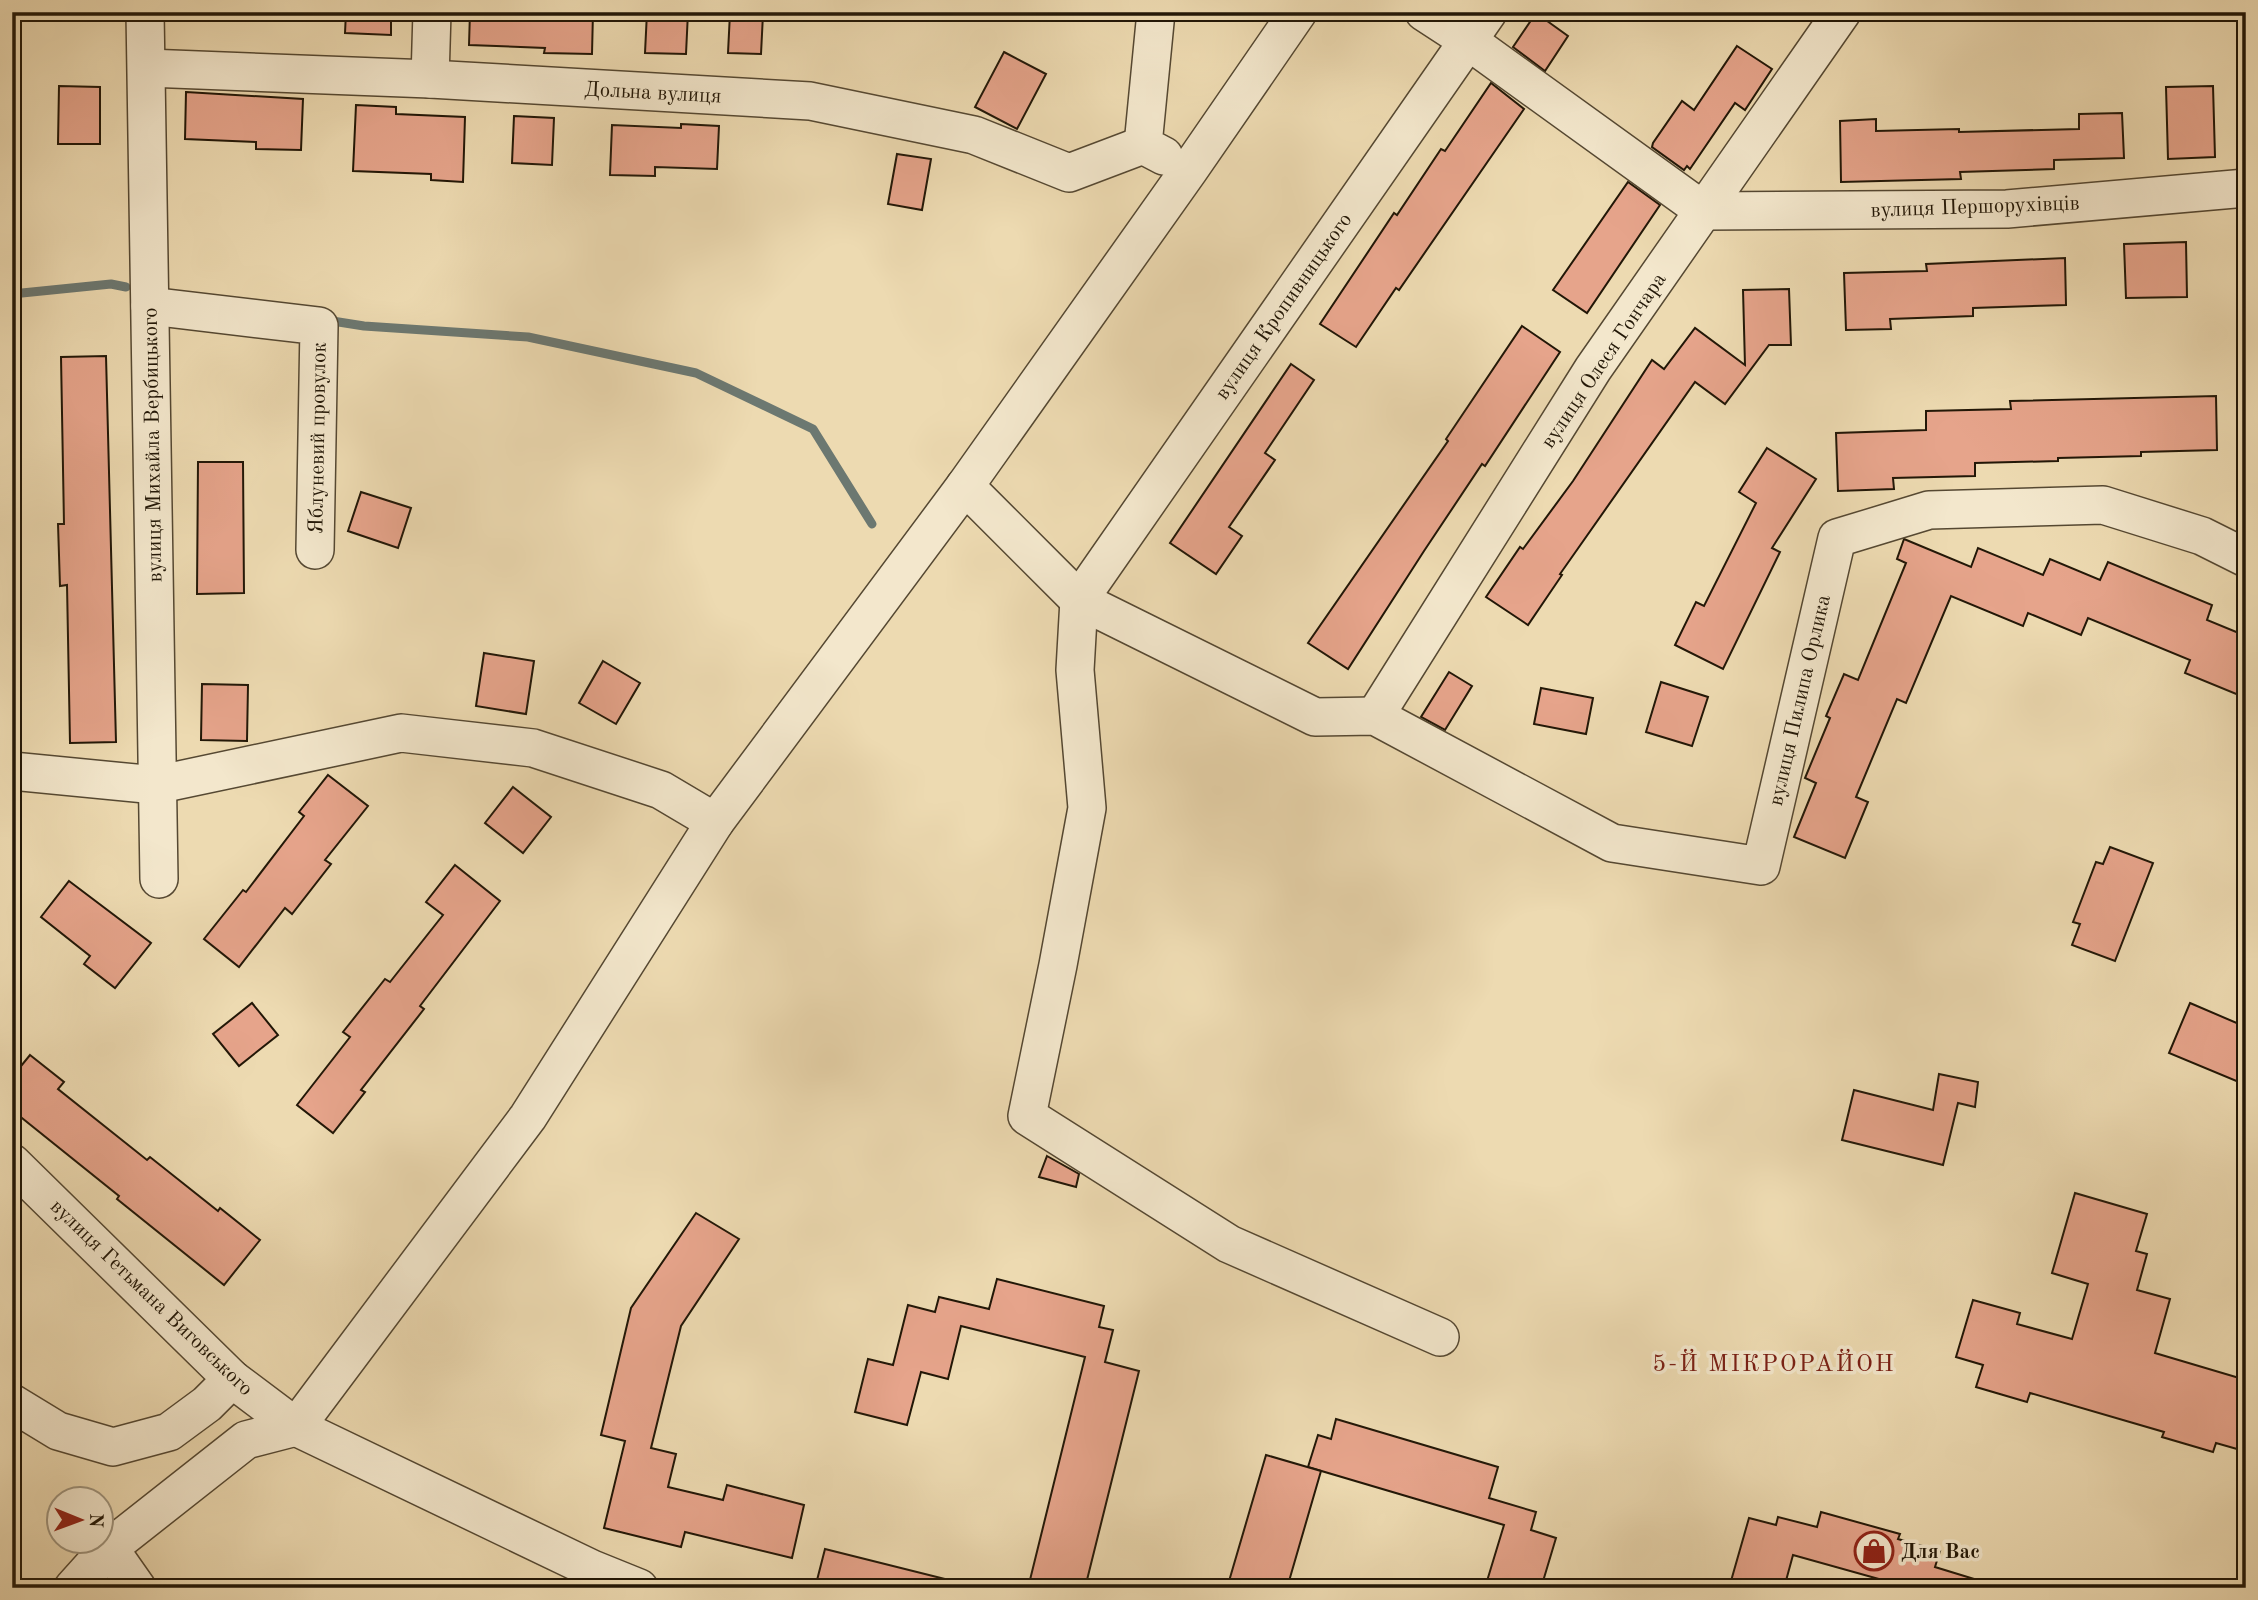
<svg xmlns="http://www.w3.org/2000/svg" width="2258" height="1600" font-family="'Old Standard TT',serif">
	<rect width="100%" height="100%" fill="#eddab1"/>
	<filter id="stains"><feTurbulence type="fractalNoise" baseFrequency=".00286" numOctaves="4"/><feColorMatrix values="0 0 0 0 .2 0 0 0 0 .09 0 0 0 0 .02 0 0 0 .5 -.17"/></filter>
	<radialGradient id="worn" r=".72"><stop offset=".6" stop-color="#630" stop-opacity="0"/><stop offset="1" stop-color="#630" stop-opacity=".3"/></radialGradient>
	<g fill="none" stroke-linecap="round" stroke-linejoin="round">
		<g stroke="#6c7871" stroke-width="9">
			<path d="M 12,294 L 111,284 L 126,287"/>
			<path d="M 326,320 L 364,326 L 528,337 L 696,373 L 813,429 L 872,524"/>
		</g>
	</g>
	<g fill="#e6a48b" stroke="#221707" stroke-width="2">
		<path d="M 346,12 L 391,12 L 391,35 L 345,33 Z"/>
		<path d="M 470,12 L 593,12 L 592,54 L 544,53 L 545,48 L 469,45 Z"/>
		<path d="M 647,12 L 688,12 L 686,54 L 645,53 Z"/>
		<path d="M 730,13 L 763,14 L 761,54 L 728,53 Z"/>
		<path d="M 1536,13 L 1568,36 L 1545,71 L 1513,47 Z"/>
		<path d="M 1737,46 L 1772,69 L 1745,110 L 1735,103 L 1690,169 L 1687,166 L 1684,170 L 1652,147 L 1653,143 L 1682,101 L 1694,110 Z"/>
		<path d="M 1004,52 L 1046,74 L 1017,129 L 975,107 Z"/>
		<path d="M 1491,83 L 1524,109 L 1399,290 L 1396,288 L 1356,347 L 1320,324 L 1394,213 L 1397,215 L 1441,149 L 1445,151 Z"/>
		<path d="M 59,86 L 100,87 L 100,144 L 58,144 Z"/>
		<path d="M 2213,86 L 2215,157 L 2168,159 L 2166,87 Z"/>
		<path d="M 186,92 L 303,99 L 301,150 L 256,149 L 256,142 L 185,139 Z"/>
		<path d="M 356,105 L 396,107 L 396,114 L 465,117 L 463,182 L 431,180 L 431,174 L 353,171 Z"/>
		<path d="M 2122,113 L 2124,158 L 2054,160 L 2054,169 L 1960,172 L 1961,179 L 1841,182 L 1840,121 L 1876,119 L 1876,131 L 1959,129 L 1959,132 L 2079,129 L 2079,114 Z"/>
		<path d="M 514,116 L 554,118 L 552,165 L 512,163 Z"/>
		<path d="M 681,124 L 719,126 L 717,169 L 655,167 L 655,176 L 610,175 L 612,125 L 681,128 Z"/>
		<path d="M 897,154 L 931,159 L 922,210 L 888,204 Z"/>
		<path d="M 1628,182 L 1660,205 L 1587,313 L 1553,290 Z"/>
		<path d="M 2186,242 L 2187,297 L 2126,298 L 2124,244 Z"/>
		<path d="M 2065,258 L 2066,305 L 1973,308 L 1973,316 L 1890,319 L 1891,329 L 1846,330 L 1844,273 L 1927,271 L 1926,264 Z"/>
		<path d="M 1789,289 L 1791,345 L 1769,345 L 1725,404 L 1695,382 L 1560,574 L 1562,575 L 1528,625 L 1486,597 L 1520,547 L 1523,549 L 1573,481 L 1652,360 L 1664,369 L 1695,328 L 1745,365 L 1743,290 Z"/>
		<path d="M 1522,326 L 1560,352 L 1485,466 L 1482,464 L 1424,551 L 1348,669 L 1308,643 L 1448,441 L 1446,439 Z"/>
		<path d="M 106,356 L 116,742 L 70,743 L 67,585 L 60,586 L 58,524 L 64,524 L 61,357 Z"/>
		<path d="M 1291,364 L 1314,380 L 1265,453 L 1275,460 L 1229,527 L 1242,536 L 1216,574 L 1170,543 Z"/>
		<path d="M 2216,396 L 2217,450 L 2141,452 L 2141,456 L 2058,458 L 2058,461 L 1975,463 L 1975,476 L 1893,478 L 1894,489 L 1838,491 L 1836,433 L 1926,430 L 1926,411 L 2011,409 L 2010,401 Z"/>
		<path d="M 1767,448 L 1816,479 L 1772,548 L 1780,552 L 1723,669 L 1675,645 L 1696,602 L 1704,606 L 1756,503 L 1739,492 Z"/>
		<path d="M 198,462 L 243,462 L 244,593 L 197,594 Z"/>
		<path d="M 361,492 L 411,508 L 398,548 L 348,531 Z"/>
		<path d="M 1904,539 L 1971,567 L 1978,548 L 2043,575 L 2050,559 L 2100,580 L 2108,562 L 2212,605 L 2207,620 L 2246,636 L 2246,698 L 2185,673 L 2190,660 L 2088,618 L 2081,635 L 2028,613 L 2023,626 L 1951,596 L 1906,703 L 1897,699 L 1856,797 L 1868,802 L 1845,858 L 1794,837 L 1816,783 L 1805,778 L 1830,718 L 1826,716 L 1844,674 L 1858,680 L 1906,563 L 1897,559 Z"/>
		<path d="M 484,653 L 534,661 L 526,714 L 476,706 Z"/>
		<path d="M 603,661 L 640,683 L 616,724 L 579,703 Z"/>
		<path d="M 1449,672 L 1472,686 L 1445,730 L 1421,717 Z"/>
		<path d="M 1661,682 L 1708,697 L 1692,746 L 1646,732 Z"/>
		<path d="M 202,684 L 248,685 L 247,741 L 201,740 Z"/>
		<path d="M 1541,688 L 1593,698 L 1586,734 L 1534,724 Z"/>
		<path d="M 328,775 L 368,806 L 325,860 L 331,864 L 292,914 L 285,908 L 239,967 L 204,939 L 243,890 L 246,892 L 304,816 L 299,812 Z"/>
		<path d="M 513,787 L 551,817 L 523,853 L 485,823 Z"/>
		<path d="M 2110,847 L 2153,863 L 2115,961 L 2072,945 L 2080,924 L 2073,922 L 2096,862 L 2103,864 Z"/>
		<path d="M 455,865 L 500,901 L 420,1006 L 424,1009 L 361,1090 L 365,1092 L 333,1133 L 297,1105 L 350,1037 L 343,1032 L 385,979 L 390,982 L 443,915 L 426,902 Z"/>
		<path d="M 69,881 L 151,943 L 115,988 L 84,964 L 90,956 L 41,917 Z"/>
		<path d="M 252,1003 L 278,1035 L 239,1066 L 213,1034 Z"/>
		<path d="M 2190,1003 L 2246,1027 L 2246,1085 L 2169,1053 Z"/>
		<path d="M 30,1055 L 64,1082 L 58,1089 L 147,1160 L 150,1157 L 218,1211 L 220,1208 L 260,1240 L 224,1285 L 117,1199 L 119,1196 L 12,1110 L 12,1077 Z"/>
		<path d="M 1939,1074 L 1978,1082 L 1975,1107 L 1958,1103 L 1943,1165 L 1842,1140 L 1854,1090 L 1933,1110 Z"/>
		<path d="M 1047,1156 L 1079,1174 L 1076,1187 L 1039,1177 Z"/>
		<path d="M 2075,1193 L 2147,1214 L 2136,1251 L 2147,1254 L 2137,1290 L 2170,1299 L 2155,1353 L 2246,1380 L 2246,1420 L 2237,1449 L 2216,1443 L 2213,1452 L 2162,1437 L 2164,1432 L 2030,1393 L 2027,1402 L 1976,1387 L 1983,1365 L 1956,1357 L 1973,1300 L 2020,1313 L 2017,1324 L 2072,1339 L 2088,1284 L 2052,1273 Z"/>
		<path d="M 696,1213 L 739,1239 L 681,1326 L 651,1448 L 676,1454 L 668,1487 L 723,1500 L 727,1485 L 804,1505 L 792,1558 L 685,1532 L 681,1547 L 604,1528 L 625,1441 L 601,1435 L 631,1308 Z"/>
		<path d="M 997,1279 L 1104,1306 L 1099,1327 L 1113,1330 L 1105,1362 L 1139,1371 L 1085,1588 L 1028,1588 L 1085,1357 L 961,1326 L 948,1379 L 921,1372 L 907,1425 L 855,1412 L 868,1359 L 893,1365 L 908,1305 L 935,1312 L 939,1297 L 989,1309 Z"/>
		<path d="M 1336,1419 L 1498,1467 L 1489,1498 L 1536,1512 L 1531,1530 L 1556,1538 L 1541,1588 L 1511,1588 L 1487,1581 L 1504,1525 L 1308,1467 L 1318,1435 L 1331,1439 Z"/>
		<path d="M 1266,1455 L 1321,1471 L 1287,1588 L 1227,1588 Z"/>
		<path d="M 1821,1512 L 1900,1534 L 1898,1539 L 1940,1551 L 1935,1567 L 1984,1582 L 1984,1588 L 1911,1588 L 1793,1555 L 1784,1588 L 1729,1588 L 1749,1518 L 1776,1525 L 1778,1517 L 1817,1527 Z"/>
		<path d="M 825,1549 L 949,1580 L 948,1588 L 815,1588 Z"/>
	</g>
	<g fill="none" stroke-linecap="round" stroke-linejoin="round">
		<defs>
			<g id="minor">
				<path d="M 145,12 L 159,879"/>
				<path d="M 1156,12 L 1143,145 L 1164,156"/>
				<path d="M 1424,12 L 1467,40 L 1704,211 L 2007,209 L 2246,188"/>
				<path d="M 147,68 L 430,79 L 810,101 L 974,135 L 1069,173 L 1143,145"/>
				<path d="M 430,79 L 432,12"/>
				<path d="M 150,306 L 319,326 L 315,550"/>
				<path d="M 965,486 L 1079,600 L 1315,717 L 1375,716 L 1612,843 L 1761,866 L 1837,538 L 1929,510 L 2103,505 L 2202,536 L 2246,558"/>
				<path d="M 1375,716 L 1593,369 L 1842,12"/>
				<path d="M 12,771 L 156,785 L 401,733 L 533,748 L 661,790 L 715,822"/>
				<path d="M 12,1163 L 232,1379 L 296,1427 L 592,1569 L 639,1588"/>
				<path d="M 1440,1337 L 1229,1244 L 1027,1116 L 1058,965 L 1087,808 L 1075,670 L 1079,600 L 1488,12"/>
				<path d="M 12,1403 L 58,1431 L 113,1447 L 169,1432 L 207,1404 L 232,1379"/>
				<path d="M 109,1548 L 137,1588"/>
				<path d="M 73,1588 L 109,1548 L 246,1440 L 296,1427 L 528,1117 L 715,822 L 965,486 L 1189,170 L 1298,12"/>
			</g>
		</defs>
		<use href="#minor" stroke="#554832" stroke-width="40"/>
		<use href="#minor" stroke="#f3e7cc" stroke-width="37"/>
	</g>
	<defs>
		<symbol id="shop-ring" viewBox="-11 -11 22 22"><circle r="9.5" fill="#f3e7cc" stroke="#8f2418" stroke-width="1.5"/><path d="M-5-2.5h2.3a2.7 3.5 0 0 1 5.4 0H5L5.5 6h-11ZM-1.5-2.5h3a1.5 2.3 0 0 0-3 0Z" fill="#8f2418"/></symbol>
	</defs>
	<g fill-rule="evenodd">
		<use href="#shop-ring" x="1852" y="1529" width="44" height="44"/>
	</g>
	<g text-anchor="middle" stroke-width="7" stroke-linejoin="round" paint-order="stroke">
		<g font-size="21" fill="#221707" stroke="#f3e7cc">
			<text transform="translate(653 92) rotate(3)" y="7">Дольна вулиця</text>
			<text transform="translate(1975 206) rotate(-2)" y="7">вулиця Першорухівців</text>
			<text transform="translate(1283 306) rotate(-55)" y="7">вулиця Кропивницького</text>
			<text transform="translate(1603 360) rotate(-56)" y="7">вулиця Олеся Гончара</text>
			<text transform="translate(317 438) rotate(-89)" y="7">Яблуневий провулок</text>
			<text transform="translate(152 445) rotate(-91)" y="7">вулиця Михайла Вербицького</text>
			<text transform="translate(1799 700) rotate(-77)" y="7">вулиця Пилипа Орлика</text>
			<text transform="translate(152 1297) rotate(44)" y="7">вулиця Гетьмана Виговського</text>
		</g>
		<g font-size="21" font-weight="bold" fill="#221707" stroke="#f3e7cc" text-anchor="start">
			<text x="1901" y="1558">Для Вас</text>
		</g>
		<g font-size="24" letter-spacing="2" fill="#7a1f14" stroke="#f3e7cc">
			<text x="1774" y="1371">5-Й МІКРОРАЙОН</text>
		</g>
	</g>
	<rect width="2258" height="1600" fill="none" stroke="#eddab1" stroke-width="42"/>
	<rect x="14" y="14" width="2230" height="1572" fill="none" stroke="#221707" stroke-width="3.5"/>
	<rect x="21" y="21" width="2216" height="1558" fill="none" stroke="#221707" stroke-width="2"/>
	<g transform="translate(80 1520) rotate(91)"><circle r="33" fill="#f3e7cc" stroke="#9f947d" stroke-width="2"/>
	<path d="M0-5L12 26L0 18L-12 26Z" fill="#8f2418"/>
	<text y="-10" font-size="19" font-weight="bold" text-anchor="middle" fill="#221707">N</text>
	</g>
	<rect width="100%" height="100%" filter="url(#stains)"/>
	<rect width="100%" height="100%" fill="url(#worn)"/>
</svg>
